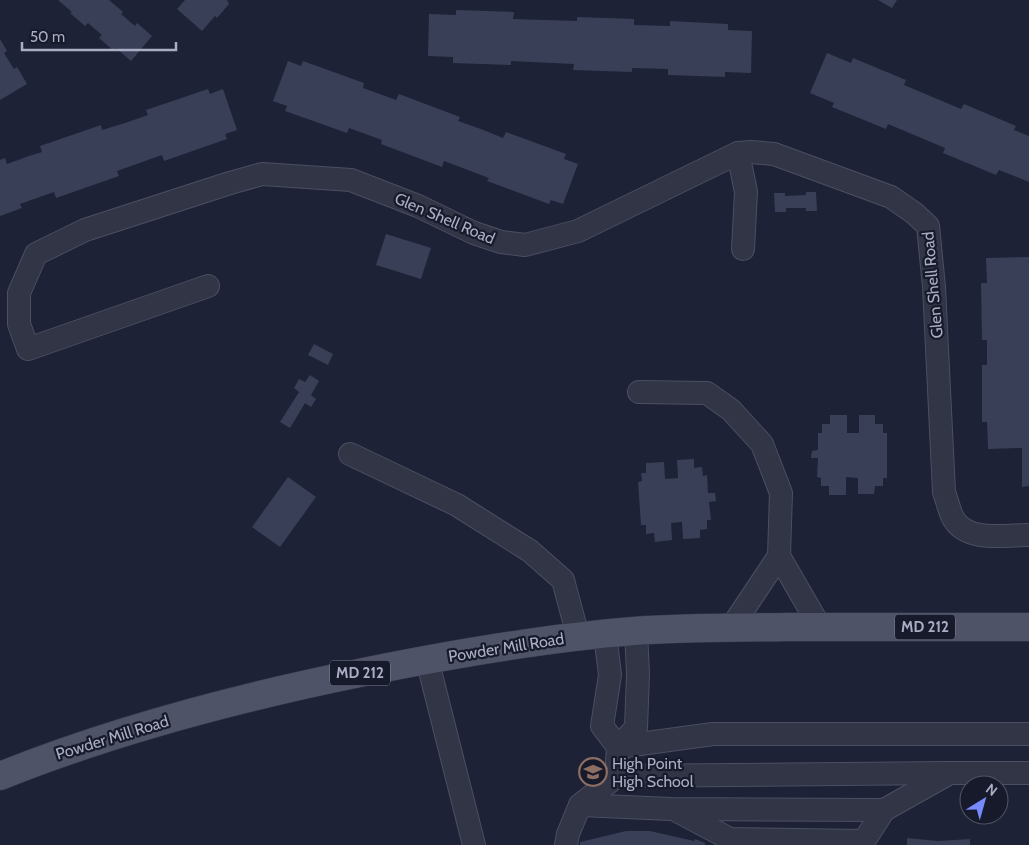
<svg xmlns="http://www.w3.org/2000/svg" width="1029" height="845" font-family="Cabin,sans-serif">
	<rect width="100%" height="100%" fill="#1e2236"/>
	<g fill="#393f57">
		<path d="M 58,0 L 109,0 L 123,12 L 121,14 L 135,26 L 137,23 L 152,36 L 131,61 L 116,48 L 114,51 L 99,38 L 102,35 L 88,23 L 85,26 L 70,13 L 72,12 Z"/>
		<path d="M 185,0 L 227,0 L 229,4 L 217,18 L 215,16 L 202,31 L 177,9 Z"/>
		<path d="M 878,0 L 897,0 L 892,8 Z"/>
		<path d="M 456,10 L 514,12 L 513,19 L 577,21 L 577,17 L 634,19 L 634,25 L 670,26 L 670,21 L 728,24 L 728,30 L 752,31 L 751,73 L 725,72 L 725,77 L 668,75 L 668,69 L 632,68 L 632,72 L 573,70 L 574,64 L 511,61 L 511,65 L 453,63 L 453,57 L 428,56 L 429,14 L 456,15 Z"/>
		<path d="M 0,39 L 7,51 L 4,53 L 14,69 L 17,67 L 27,84 L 0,100 Z"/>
		<path d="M 827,53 L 851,63 L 853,58 L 906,80 L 904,85 L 961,109 L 964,104 L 1016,126 L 1014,130 L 1029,136 L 1029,182 L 999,170 L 996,175 L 943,153 L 945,148 L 888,124 L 886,129 L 832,107 L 834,103 L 810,93 Z"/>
		<path d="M 288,61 L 301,66 L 303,61 L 364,83 L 363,88 L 396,100 L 399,94 L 460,117 L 458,121 L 481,129 L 503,138 L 506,132 L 566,154 L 564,159 L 578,164 L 563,204 L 551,200 L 549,204 L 487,181 L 489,178 L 444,161 L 442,167 L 381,144 L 382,140 L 349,128 L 347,133 L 285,111 L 287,106 L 273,101 Z"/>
		<path d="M 208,89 L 210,94 L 223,89 L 237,130 L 225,134 L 227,139 L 164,161 L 162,155 L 117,171 L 119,176 L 56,198 L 54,192 L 20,204 L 22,208 L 0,216 L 0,160 L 5,158 L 7,164 L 29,156 L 42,152 L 40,146 L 101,125 L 102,130 L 125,123 L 148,115 L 146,110 Z"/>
		<path d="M 806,192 L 816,192 L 817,211 L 806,211 L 806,208 L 786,208 L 786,212 L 775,212 L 774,193 L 785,193 L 785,196 L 806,195 Z"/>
		<path d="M 386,234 L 431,248 L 421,279 L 376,265 Z"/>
		<path d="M 1029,257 L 1029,486 L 1022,487 L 1022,448 L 988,449 L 987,422 L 982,422 L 982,365 L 987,365 L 987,340 L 982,340 L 981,283 L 987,283 L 986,258 Z"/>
		<path d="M 314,344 L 333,354 L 328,365 L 308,355 Z"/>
		<path d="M 310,375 L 319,381 L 311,395 L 316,399 L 311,407 L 305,403 L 290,428 L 280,422 L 299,392 L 294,388 L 299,379 L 305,382 Z"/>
		<path d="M 830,415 L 847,415 L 847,433 L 859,433 L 859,415 L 875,415 L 875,424 L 883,424 L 883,433 L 887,433 L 887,478 L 883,478 L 883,486 L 875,486 L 874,494 L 858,494 L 858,478 L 846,477 L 846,495 L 829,495 L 829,486 L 821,486 L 821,478 L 817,477 L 818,458 L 811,458 L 812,451 L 818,450 L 818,433 L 822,433 L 822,424 L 830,424 Z"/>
		<path d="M 694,459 L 694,468 L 702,467 L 703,476 L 707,475 L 708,493 L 715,493 L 716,501 L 709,502 L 711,520 L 707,520 L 707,529 L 700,530 L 700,538 L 683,539 L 682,522 L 671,523 L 672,540 L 655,542 L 654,533 L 646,534 L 646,525 L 641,525 L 638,482 L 642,481 L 641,473 L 646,473 L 646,463 L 664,462 L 665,479 L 678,478 L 677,460 Z"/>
		<path d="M 288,477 L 316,497 L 280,547 L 252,527 Z"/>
		<path d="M 626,831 L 650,831 L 694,841 L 695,839 L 705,843 L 705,845 L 580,845 L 580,842 Z"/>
		<path d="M 907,838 L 938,841 L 970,839 L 970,845 L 907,845 Z"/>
	</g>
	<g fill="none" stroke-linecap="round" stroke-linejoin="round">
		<defs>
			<g id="minor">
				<path d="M 738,153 L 746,192 L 743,249"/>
				<path d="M 208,286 L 28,349 L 19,324 L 19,293 L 36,254 L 85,230 L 230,183 L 262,174 L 351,180 L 418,206 L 474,233 L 501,242 L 525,245 L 578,231 L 738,153 L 751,152 L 774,154 L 891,197 L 914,213 L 928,226 L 934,287 L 944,492 C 947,500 949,510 953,518 C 967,543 1005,535 1029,535"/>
				<path d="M 639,392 L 707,393 L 731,410 L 762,444 L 781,493 L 779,556 L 731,628"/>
				<path d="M 350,454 L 457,505 L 530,551 L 563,580 L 578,636"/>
				<path d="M 779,556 L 820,627"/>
				<path d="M 605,634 L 610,675 L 602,726 L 618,747 L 617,762"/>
				<path d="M 427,659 L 474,845"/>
				<path d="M 618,747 L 713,734 L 1029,734"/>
				<path d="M 618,747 L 636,728 L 638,674 L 636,631"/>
				<path d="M 580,805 L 671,809 L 884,810 L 950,773 L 1029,773"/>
				<path d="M 677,811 L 730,839 L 864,841 L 884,810"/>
				<path d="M 566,845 L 568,834 L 580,805 L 617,776 L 948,773"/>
			</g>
			<path id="major" d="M 0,776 C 117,729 241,697 364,672 C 453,654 544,638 634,631 C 685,627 736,628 787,627 C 868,627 948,627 1029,627"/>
		</defs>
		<use href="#minor" stroke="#4c4f62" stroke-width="24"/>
		<use href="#major" stroke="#3a3e50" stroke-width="29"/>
		<use href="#minor" stroke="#313546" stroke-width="22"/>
		<use href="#major" stroke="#4f5367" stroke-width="28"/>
	</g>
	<defs>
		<symbol id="school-ring" viewBox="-11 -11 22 22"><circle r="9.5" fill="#171a2a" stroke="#8d6e63" stroke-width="1.5"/><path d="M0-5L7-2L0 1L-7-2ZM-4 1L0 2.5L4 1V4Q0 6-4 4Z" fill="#8d6e63"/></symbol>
	</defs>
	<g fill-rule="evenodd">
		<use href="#school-ring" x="577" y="756" width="32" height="32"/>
	</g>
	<g text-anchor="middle" stroke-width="4.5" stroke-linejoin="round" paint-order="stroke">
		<g fill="#171a2a" stroke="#7e8296" stroke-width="1">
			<rect x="895" y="614.5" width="60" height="25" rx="4"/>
			<rect x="330" y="660.5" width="60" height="25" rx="4"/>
		</g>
		<g font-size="15" font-weight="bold" fill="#aaaec4">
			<text x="925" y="632">MD 212</text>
			<text x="360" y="678">MD 212</text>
		</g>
		<g font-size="16" fill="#aaaec4" stroke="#171a2a">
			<text transform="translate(445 218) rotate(23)" y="6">Glen Shell Road</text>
			<text transform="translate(932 285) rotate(-95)" y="6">Glen Shell Road</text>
			<text transform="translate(506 647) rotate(-9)" y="6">Powder Mill Road</text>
			<text transform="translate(112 737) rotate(-17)" y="6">Powder Mill Road</text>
		</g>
		<g font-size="16" fill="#aaaec4" stroke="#171a2a" text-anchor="start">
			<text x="612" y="769">High Point<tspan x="612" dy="18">High School</tspan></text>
		</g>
	</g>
	<g transform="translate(984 800) rotate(37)"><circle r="24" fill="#171a2a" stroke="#525568"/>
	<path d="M0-4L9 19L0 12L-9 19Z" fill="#768afd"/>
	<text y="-8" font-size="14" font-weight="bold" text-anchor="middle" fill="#aaaec4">N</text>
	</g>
	<path d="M22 42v8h154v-8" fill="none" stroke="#aaaec4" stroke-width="2.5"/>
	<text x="30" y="42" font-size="15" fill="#aaaec4" stroke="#171a2a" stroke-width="4" paint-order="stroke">50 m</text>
</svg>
